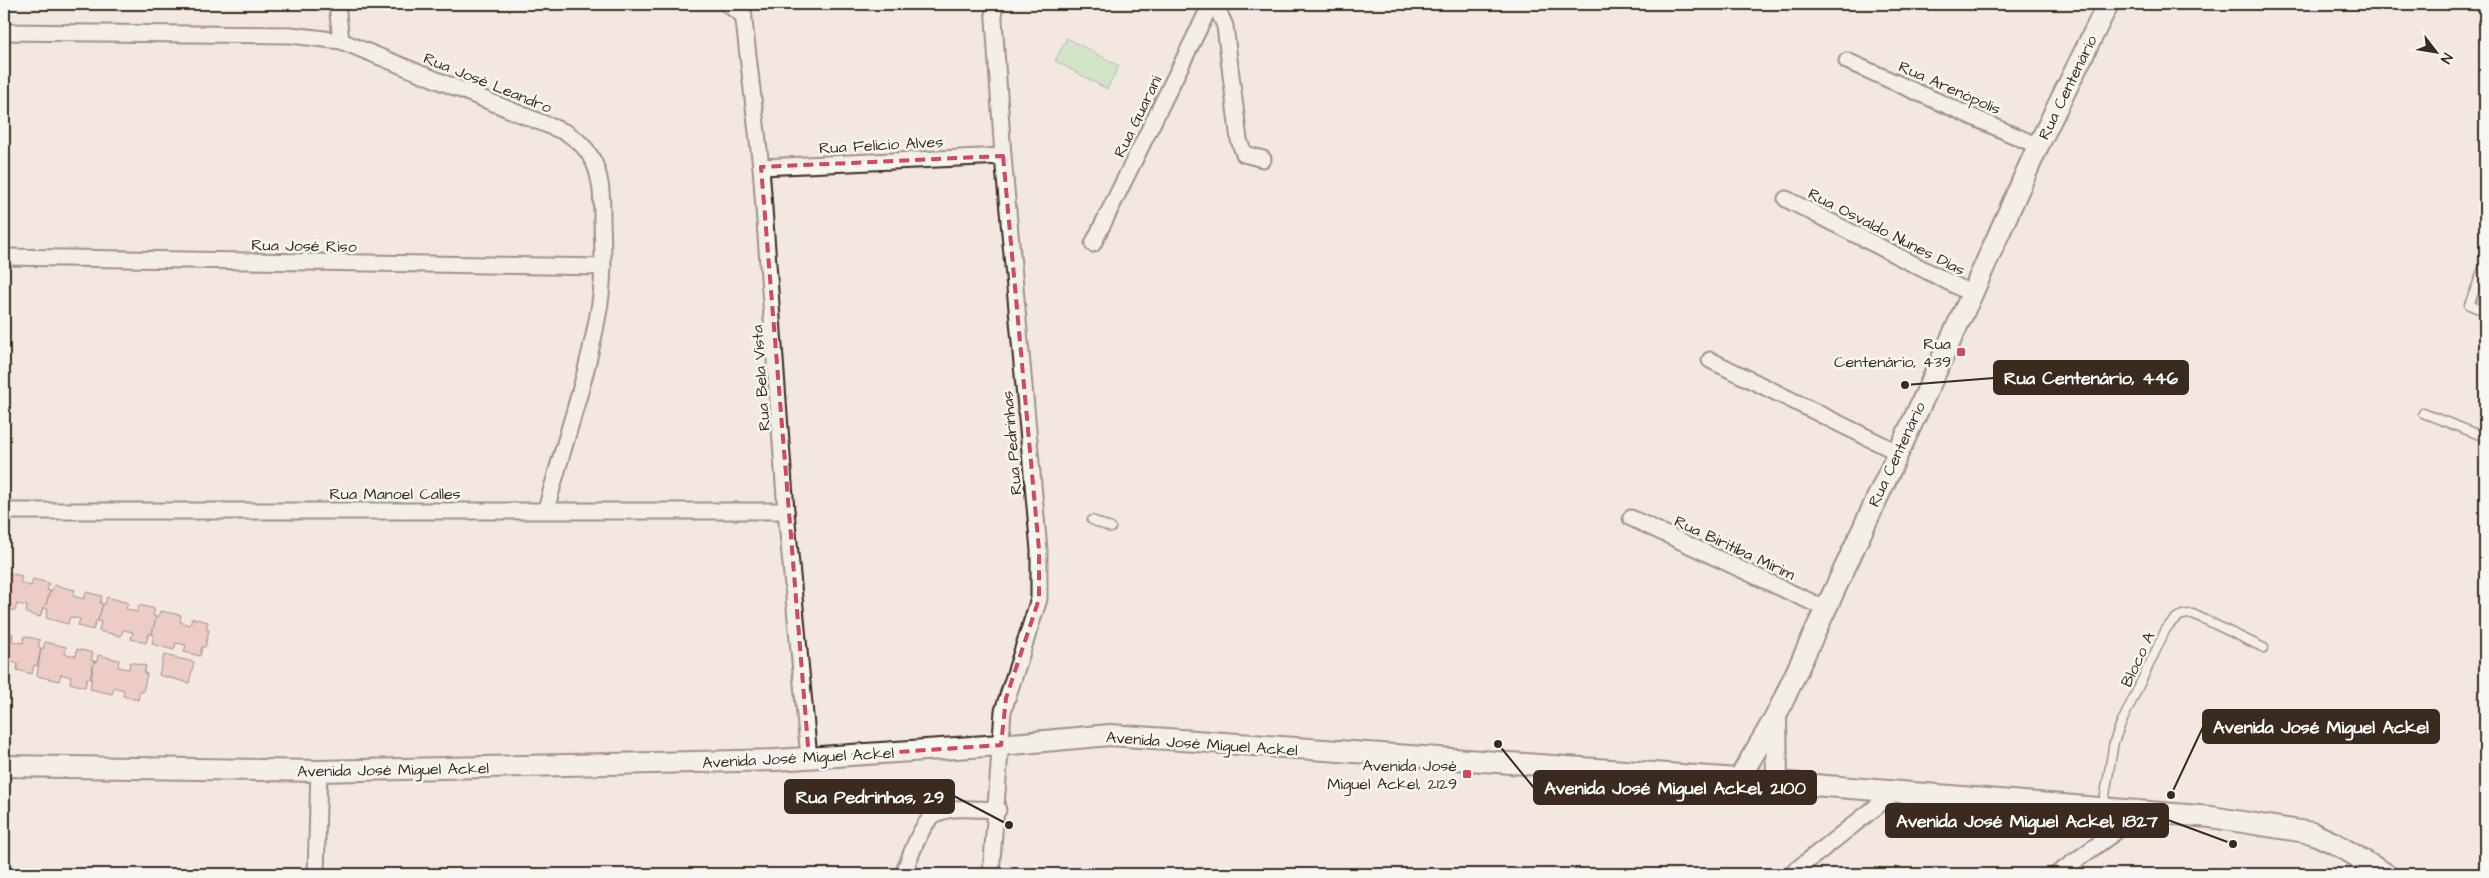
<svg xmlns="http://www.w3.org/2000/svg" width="2489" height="878" font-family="'Architects Daughter',sans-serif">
	<rect width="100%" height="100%" fill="#f3e7e2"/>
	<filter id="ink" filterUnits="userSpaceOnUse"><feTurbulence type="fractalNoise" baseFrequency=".02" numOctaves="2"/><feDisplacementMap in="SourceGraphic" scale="10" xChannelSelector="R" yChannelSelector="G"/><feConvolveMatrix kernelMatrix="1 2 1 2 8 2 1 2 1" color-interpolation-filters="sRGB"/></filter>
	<g filter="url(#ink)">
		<path fill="#a9e0a4" stroke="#728561" d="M 1067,38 L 1119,66 L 1107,89 L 1055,61 Z"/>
		<g fill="#e6aca4" stroke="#3b2a1e">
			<path d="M 4,572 L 22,576 L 20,583 L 31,586 L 33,579 L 49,583 L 47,590 L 50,591 L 45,608 L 43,608 L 40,617 L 26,613 L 27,606 L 17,604 L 15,611 L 4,608 Z"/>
			<path d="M 54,585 L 75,590 L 73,596 L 84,599 L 86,592 L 102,596 L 100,603 L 103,604 L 98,621 L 96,621 L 93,630 L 78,626 L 80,619 L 70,617 L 68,624 L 46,618 L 48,609 L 45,608 L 50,591 L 52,591 Z"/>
			<path d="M 107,597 L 128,603 L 126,609 L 137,612 L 139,605 L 155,609 L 153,616 L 156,617 L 152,634 L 149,634 L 146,643 L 131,639 L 133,632 L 123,630 L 121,636 L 99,631 L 101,622 L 98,621 L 103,604 L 105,604 Z"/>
			<path d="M 160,611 L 181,615 L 180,622 L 190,625 L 192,618 L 208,622 L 206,629 L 209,630 L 205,647 L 202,647 L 200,656 L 184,652 L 186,645 L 176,643 L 174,650 L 152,644 L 154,635 L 152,634 L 156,617 L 158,617 Z"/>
			<path d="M 4,632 L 13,634 L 12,641 L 23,643 L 24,636 L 40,640 L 38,647 L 41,648 L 37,666 L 34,665 L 32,674 L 17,670 L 18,664 L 8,661 L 6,668 L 4,667 Z"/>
			<path d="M 45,642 L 66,647 L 65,654 L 76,656 L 77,649 L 93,653 L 91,660 L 94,661 L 90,679 L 87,678 L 85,687 L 70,683 L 71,677 L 61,674 L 59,681 L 37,676 L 41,648 L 43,649 Z"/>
			<path d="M 98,655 L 119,660 L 118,667 L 129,669 L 130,662 L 146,666 L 144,673 L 147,674 L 143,692 L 140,691 L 138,700 L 123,696 L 124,690 L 114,687 L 112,694 L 90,689 L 94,661 L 97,662 Z"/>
			<path d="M 164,655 L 194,662 L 189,683 L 159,675 Z"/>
		</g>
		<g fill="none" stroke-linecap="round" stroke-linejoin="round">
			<defs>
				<g id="service">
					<path d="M 2485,264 L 2469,305 L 2485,311"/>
					<path d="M 2423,413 L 2485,437"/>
					<path d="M 1092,520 L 1111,528"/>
					<path d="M 2103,807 L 2114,742 L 2120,726 L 2166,629 C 2174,619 2179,613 2193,614 L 2264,648"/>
				</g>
				<g id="minor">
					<path d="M 337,4 L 341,41"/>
					<path d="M 727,4 L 744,16"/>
					<path d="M 742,4 L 761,167 L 786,511 L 809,758"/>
					<path d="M 1211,5 L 1218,10 L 1225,26 L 1239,140 L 1244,154 L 1263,159"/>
					<path d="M 4,32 L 291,35 L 341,41 L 567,133 C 577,140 585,146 591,157 C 602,175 602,199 602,220 C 603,248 604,275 600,303 C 589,373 564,442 546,510"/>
					<path d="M 1847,61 L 2038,146"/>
					<path d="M 761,167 L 1003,156"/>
					<path d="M 1786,199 L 1972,294"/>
					<path d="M 1093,244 L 1211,4"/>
					<path d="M 4,257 L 603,267"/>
					<path d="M 1710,360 L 1897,452"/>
					<path d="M 4,511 L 786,511"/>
					<path d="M 1631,518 L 1824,608"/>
					<path d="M 316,874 L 319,771"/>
					<path d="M 903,874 C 910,859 921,821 936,814 C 953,805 979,810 998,810"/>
					<path d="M 991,874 L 1003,711 L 1039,599 L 1039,550 L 1003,156 L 993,4"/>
					<path d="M 1791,874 L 1895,792"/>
					<path d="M 2057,874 L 2146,810"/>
				</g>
				<g id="tertiary">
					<path d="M 1776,716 L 1777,782"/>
					<path d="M 4,766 L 319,771 L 776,760 L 1001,745 L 1110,735 L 1739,779 L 2211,817 L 2312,833 L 2336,844 L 2386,874"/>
					<path d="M 1739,779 L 1776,716 L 1972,294 L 2038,146 L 2108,4"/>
				</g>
			</defs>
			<use href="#service" stroke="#3b2a1e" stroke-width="11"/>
			<use href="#minor" stroke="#3b2a1e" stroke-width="19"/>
			<use href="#tertiary" stroke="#3b2a1e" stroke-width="24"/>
			<use href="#service" stroke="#f6f6f2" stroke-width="8"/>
			<use href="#minor" stroke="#f6f6f2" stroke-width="15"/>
			<use href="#tertiary" stroke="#f6f6f2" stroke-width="20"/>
		</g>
	</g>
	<path d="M0 0H2489V878H0ZM 1003,156 L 1039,550 L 1039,599 L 1006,698 L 1001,745 L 809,758 L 761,167 Z" fill="#f3e7e2" fill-opacity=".55" fill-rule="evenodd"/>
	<path fill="none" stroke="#d1495b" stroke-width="4" stroke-dasharray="10 6" stroke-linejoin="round" d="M 1003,156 L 1039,550 L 1039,599 L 1006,698 L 1001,745 L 809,758 L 761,167 Z"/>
	<g fill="#d1495b" stroke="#f6f6f2" stroke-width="2">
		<rect x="1956" y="347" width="10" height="10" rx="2.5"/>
		<rect x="1462" y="769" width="10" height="10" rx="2.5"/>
	</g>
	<g text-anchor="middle" stroke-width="5" stroke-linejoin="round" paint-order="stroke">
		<g font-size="16" fill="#3b2a1e" stroke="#f6f6f2">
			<text transform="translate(488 82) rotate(22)" y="6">Rua José Leandro</text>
			<text transform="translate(1950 87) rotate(24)" y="6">Rua Arenópolis</text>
			<text transform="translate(2067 87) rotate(-64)" y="6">Rua Centenário</text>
			<text transform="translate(1137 116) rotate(-64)" y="6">Rua Guarani</text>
			<text transform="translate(881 144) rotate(-3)" y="6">Rua Felicio Alves</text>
			<text transform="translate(1887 231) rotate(27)" y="6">Rua Osvaldo Nunes Dias</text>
			<text transform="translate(304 245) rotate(1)" y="6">Rua José Riso</text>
			<text transform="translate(760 378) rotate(-94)" y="6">Rua Bela Vista</text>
			<text transform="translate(1011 443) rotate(-95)" y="6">Rua Pedrinhas</text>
			<text transform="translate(1896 454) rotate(-65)" y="6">Rua Centenário</text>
			<text x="395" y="499">Rua Manoel Calles</text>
			<text transform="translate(1735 547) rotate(25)" y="6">Rua Biritiba Mirim</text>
			<text transform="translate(2137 659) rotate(-65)" y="6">Bloco A</text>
			<text transform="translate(1202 743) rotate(4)" y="6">Avenida José Miguel Ackel</text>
			<text transform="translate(798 757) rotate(-3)" y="6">Avenida José Miguel Ackel</text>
			<text transform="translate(393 769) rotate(-1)" y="6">Avenida José Miguel Ackel</text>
		</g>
		<g font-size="16" fill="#3b2a1e" stroke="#f6f6f2" text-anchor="end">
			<text x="1951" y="349">Rua<tspan x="1951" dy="18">Centenário, 439</tspan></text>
			<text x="1457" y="771">Avenida José<tspan x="1457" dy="18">Miguel Ackel, 2129</tspan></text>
		</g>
	</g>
	<path fill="none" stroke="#3b2a1e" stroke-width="2" d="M1905 385L1994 378M2171 795L2203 727M1498 744L1534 788M1009 825L954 796M2233 844L2168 820"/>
	<g fill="#3b2a1e" stroke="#f6f6f2" stroke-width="2">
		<circle cx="1905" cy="385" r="5"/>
		<circle cx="2171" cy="795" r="5"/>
		<circle cx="1498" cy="744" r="5"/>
		<circle cx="1009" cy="825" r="5"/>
		<circle cx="2233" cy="844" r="5"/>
	</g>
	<g fill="#3b2a1e" stroke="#3b2a1e" stroke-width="2">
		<rect x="1994" y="361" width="194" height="33" rx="5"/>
		<rect x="2203" y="710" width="236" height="33" rx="5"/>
		<rect x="1534" y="771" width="282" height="33" rx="5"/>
		<rect x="785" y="780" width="169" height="33" rx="5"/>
		<rect x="1886" y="804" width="282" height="33" rx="5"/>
	</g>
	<g font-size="18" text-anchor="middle" font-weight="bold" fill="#fff">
		<text x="2091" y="384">Rua Centenário, 446</text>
		<text x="2321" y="733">Avenida José Miguel Ackel</text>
		<text x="1675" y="794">Avenida José Miguel Ackel, 2100</text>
		<text x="870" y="803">Rua Pedrinhas, 29</text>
		<text x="2027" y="827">Avenida José Miguel Ackel, 1827</text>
	</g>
	<rect width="2489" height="878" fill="none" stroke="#f6f6f2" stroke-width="20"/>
	<rect x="10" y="10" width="2469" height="858" fill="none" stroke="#3b2a1e" stroke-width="2" filter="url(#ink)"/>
	<g transform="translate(2436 52) rotate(121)" stroke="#f6f6f2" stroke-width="4" paint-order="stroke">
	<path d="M0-4L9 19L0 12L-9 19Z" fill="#3b2a1e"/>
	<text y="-8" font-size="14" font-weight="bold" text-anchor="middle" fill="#3b2a1e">N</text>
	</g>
</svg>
